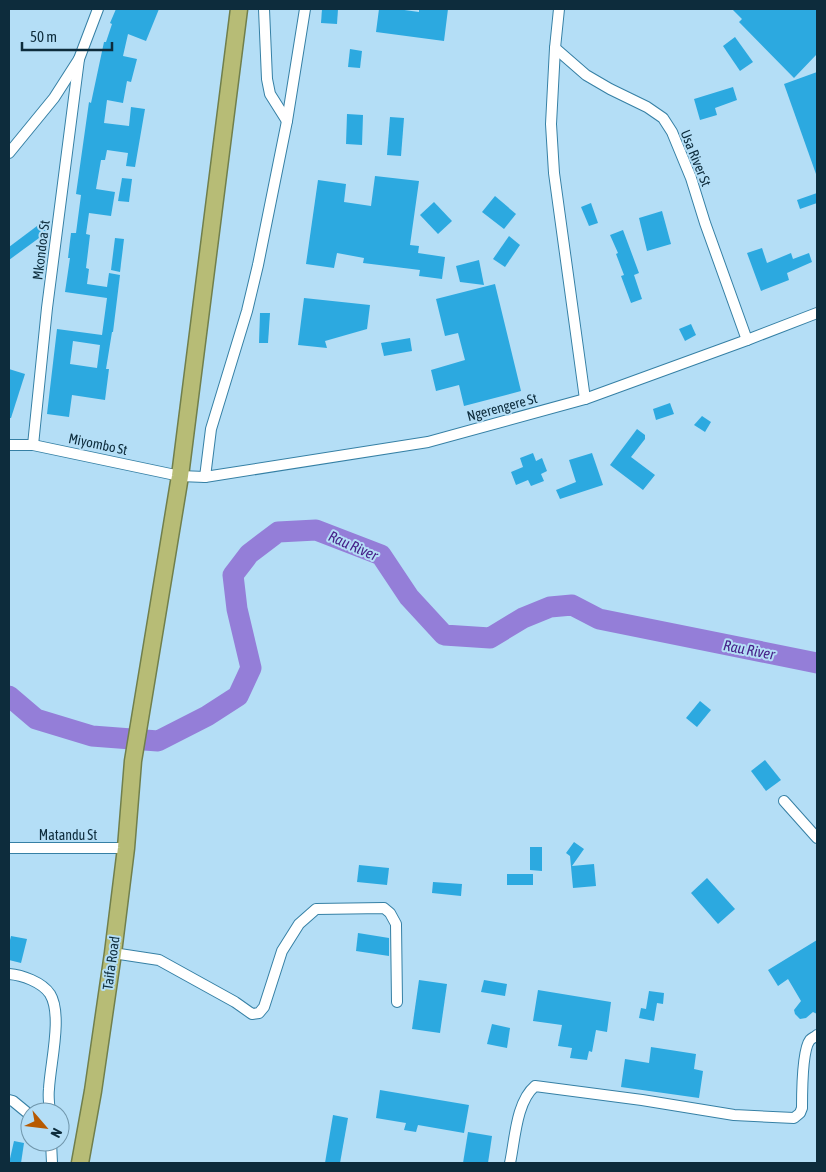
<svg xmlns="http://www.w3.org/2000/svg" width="826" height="1172" font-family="'Asap Condensed',sans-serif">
	<rect width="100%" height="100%" fill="#b4def6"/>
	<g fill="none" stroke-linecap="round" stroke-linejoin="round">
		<path stroke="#947ed8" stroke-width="21" d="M 9,696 L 36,719 L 92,736 L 158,741 L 207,716 L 238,696 L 251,668 L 237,609 L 233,575 L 249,554 L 278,532 L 316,530 L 381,555 L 409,597 L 444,635 L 490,638 L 523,618 L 550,607 L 572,605 L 599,619 L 817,663"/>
	</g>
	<g fill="#2ca9e0" fill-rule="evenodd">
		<path d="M 116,9 L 159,9 L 146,41 L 128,34 L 123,56 L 137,59 L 131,82 L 127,81 L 123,103 L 107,100 L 104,123 L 129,126 L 131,107 L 145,109 L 135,167 L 126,166 L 128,153 L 107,150 L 105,160 L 101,160 L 96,189 L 115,192 L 111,216 L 89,213 L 86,234 L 90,235 L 86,268 L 89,269 L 87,284 L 107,287 L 109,273 L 120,275 L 113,332 L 112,332 L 106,369 L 109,369 L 105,400 L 72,395 L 69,417 L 47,414 L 57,329 L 102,335 L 107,298 L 65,292 L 70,258 L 68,258 L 71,233 L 76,233 L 81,195 L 76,194 L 89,102 L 91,103 L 104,42 L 106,42 L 112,24 L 110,23 ZM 73,341 L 100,345 L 97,368 L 70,364 Z"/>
		<path d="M 322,9 L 338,9 L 337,24 L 321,23 Z"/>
		<path d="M 379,9 L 397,9 L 419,12 L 419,9 L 448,9 L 444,41 L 376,32 Z"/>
		<path d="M 732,9 L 817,9 L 817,54 L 794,78 L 739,22 L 742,19 Z"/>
		<path d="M 735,37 L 753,62 L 740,71 L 723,46 Z"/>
		<path d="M 350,49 L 362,51 L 360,68 L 348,67 Z"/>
		<path d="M 817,72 L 817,173 L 816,174 L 784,84 Z"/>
		<path d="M 733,87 L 737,100 L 715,108 L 717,115 L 700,120 L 694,99 Z"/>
		<path d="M 347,114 L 363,115 L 362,145 L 346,144 Z"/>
		<path d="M 390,117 L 404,118 L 401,156 L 387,155 Z"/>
		<path d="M 375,176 L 419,181 L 410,245 L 419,246 L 418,253 L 445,257 L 442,279 L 419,276 L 420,270 L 363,263 L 364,258 L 337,253 L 334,268 L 306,264 L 318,180 L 346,184 L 344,202 L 371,206 Z"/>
		<path d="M 122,178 L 132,179 L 129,202 L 118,201 Z"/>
		<path d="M 817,193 L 817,203 L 800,209 L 797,200 Z"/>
		<path d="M 495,196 L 516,214 L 504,229 L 482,212 Z"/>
		<path d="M 434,202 L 452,221 L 438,234 L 420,215 Z"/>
		<path d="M 591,203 L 598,223 L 589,226 L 581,207 Z"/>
		<path d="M 662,211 L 671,244 L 647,251 L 639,218 Z"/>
		<path d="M 45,220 L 50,227 L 50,230 L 9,260 L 9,247 Z"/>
		<path d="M 623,230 L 639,273 L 634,275 L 642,299 L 631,303 L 621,276 L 624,275 L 616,254 L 618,253 L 610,235 Z"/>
		<path d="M 509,236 L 520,245 L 505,267 L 493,259 Z"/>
		<path d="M 115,238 L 124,239 L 120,272 L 111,270 Z"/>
		<path d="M 762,248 L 767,263 L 791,253 L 793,259 L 809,253 L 812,262 L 787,273 L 789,280 L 761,291 L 747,253 Z"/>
		<path d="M 479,260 L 484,285 L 460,282 L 456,266 Z"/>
		<path d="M 495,284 L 521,391 L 464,406 L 459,385 L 436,391 L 431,370 L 465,360 L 458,333 L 445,336 L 436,299 Z"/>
		<path d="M 304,298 L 370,305 L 367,329 L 325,341 L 327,348 L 298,345 Z"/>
		<path d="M 260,313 L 270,313 L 268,343 L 259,343 Z"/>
		<path d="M 691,324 L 696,335 L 685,341 L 679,329 Z"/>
		<path d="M 410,338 L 412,351 L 384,356 L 381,343 Z"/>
		<path d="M 9,369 L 25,374 L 11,418 L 9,418 Z"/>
		<path d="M 670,403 L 674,414 L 656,420 L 653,409 Z"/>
		<path d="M 702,416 L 711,422 L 705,432 L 694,425 Z"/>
		<path d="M 637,429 L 645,435 L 645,439 L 631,457 L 655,475 L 643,490 L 610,465 Z"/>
		<path d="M 533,453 L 536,461 L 542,458 L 547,471 L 541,474 L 544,481 L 531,486 L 528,480 L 516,485 L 511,472 L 523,467 L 520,458 Z"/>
		<path d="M 592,453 L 603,485 L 560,499 L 556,490 L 576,482 L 569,460 Z"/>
		<path d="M 700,701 L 711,710 L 697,727 L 686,718 Z"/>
		<path d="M 765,760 L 781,780 L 766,791 L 751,771 Z"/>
		<path d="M 574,842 L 584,849 L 572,866 L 594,864 L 596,886 L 573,888 L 570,856 L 566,853 Z"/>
		<path d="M 530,847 L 542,847 L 542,871 L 530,870 Z"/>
		<path d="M 359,865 L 389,868 L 387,885 L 357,882 Z"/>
		<rect x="507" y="874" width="26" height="11"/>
		<path d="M 707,878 L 735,909 L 718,924 L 691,893 Z"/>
		<path d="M 433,882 L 462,884 L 461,896 L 432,893 Z"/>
		<path d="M 358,933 L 389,938 L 389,956 L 356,951 Z"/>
		<path d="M 11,936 L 27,939 L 21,963 L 9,960 L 9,944 Z"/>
		<path d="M 817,940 L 817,1014 L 813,1012 L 806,1018 L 800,1019 L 795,1014 L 794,1010 L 801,1001 L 788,979 L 778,986 L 768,970 Z"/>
		<path d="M 419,980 L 447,984 L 440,1033 L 412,1029 Z"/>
		<path d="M 484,980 L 507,984 L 505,996 L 481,992 Z"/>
		<path d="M 538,990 L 611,1002 L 607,1032 L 596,1030 L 592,1052 L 589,1051 L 587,1060 L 570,1058 L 572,1048 L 558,1046 L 562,1025 L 533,1021 Z"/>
		<path d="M 649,991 L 664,993 L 663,1004 L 657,1003 L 654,1021 L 639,1018 L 641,1008 L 646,1009 Z"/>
		<path d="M 492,1024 L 510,1028 L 507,1048 L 487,1044 Z"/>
		<path d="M 651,1047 L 696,1054 L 694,1069 L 703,1071 L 699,1098 L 621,1087 L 625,1059 L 649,1063 Z"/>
		<path d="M 380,1090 L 469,1105 L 464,1133 L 418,1125 L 416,1132 L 404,1130 L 406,1123 L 376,1118 Z"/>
		<path d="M 333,1115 L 348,1118 L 340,1163 L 325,1163 Z"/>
		<path d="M 468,1132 L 492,1136 L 488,1163 L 463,1163 Z"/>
		<path d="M 14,1141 L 24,1143 L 21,1163 L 9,1163 Z"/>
	</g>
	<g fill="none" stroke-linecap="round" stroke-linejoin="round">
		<defs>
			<g id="minor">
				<path d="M 264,9 L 267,79 L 270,94 L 287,121"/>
				<path d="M 559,9 L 555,48 L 551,124 L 554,173 L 585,399"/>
				<path d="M 555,48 L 586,75 L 610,89 L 647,107 L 663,118 L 672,132 L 691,178 L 705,223 L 747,340"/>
				<path d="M 9,153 L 54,98 L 79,59 L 98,9"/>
				<path d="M 9,445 L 33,445 L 180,476 L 205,477 L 428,442 L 585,399 L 747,340 L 817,313"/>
				<path d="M 33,445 L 47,308 L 79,59"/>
				<path d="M 205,477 L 211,429 L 247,311 L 258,265 L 287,121 L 305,9"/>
				<path d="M 784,801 L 817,838"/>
				<path d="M 9,848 L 126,848"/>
				<path d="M 113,953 L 159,960 L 235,1002 L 252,1014 L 259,1013 L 264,1007 L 282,951 L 299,924 L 316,909 L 384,908 L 390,913 L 396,924 L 397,1002"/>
				<path d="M 9,974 C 22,975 42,982 50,994 C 63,1015 50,1065 49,1089 C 48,1096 49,1104 50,1112"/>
				<path d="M 9,1100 L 13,1101 L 30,1115"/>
				<path d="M 51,1142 L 52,1163"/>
				<path d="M 510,1163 C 515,1140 516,1102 535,1086 L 642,1100 L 734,1115 L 794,1118 L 800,1113 L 802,1108 C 802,1094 802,1050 810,1040 C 812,1038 815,1037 817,1035"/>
			</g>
			<path id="trunk" d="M 80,1163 L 93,1091 L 113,953 L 126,848 L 133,761 L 180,476 L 239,9"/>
		</defs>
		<use href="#minor" stroke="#3680a5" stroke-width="12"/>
		<use href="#trunk" stroke="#707f4c" stroke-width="19"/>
		<use href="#minor" stroke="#fff" stroke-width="10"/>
		<use href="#trunk" stroke="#b7bc76" stroke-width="16"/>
	</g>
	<g text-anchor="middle" stroke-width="4" stroke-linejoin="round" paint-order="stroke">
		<g font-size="14" fill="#0d2c3c" stroke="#b4def6">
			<text transform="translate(696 158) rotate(68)" y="5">Usa River St</text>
			<text transform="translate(41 250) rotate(-83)" y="5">Mkondoa St</text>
			<text transform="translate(502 407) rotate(-15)" y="5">Ngerengere St</text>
			<text transform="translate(98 444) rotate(12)" y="5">Miyombo St</text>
			<text x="68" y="840">Matandu St</text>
			<text transform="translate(111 963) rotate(-82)" y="5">Taifa Road</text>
		</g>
		<g font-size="15" font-style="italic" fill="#472189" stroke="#b4def6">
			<text transform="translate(353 546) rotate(24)" y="5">Rau River</text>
			<text transform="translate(749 650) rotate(11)" y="5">Rau River</text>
		</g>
	</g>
	<rect width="826" height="1172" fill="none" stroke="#0d2c3c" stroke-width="20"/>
	<g transform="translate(45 1127) rotate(118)"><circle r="24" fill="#b4def6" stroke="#7197ac"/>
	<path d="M0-4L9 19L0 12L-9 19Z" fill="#b75a01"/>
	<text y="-8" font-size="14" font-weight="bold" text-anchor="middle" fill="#0d2c3c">N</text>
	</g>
	<path d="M22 42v8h90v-8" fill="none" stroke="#0d2c3c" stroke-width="2.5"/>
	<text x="30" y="42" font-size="15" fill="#0d2c3c" stroke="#b4def6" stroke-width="4" paint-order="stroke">50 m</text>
</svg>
